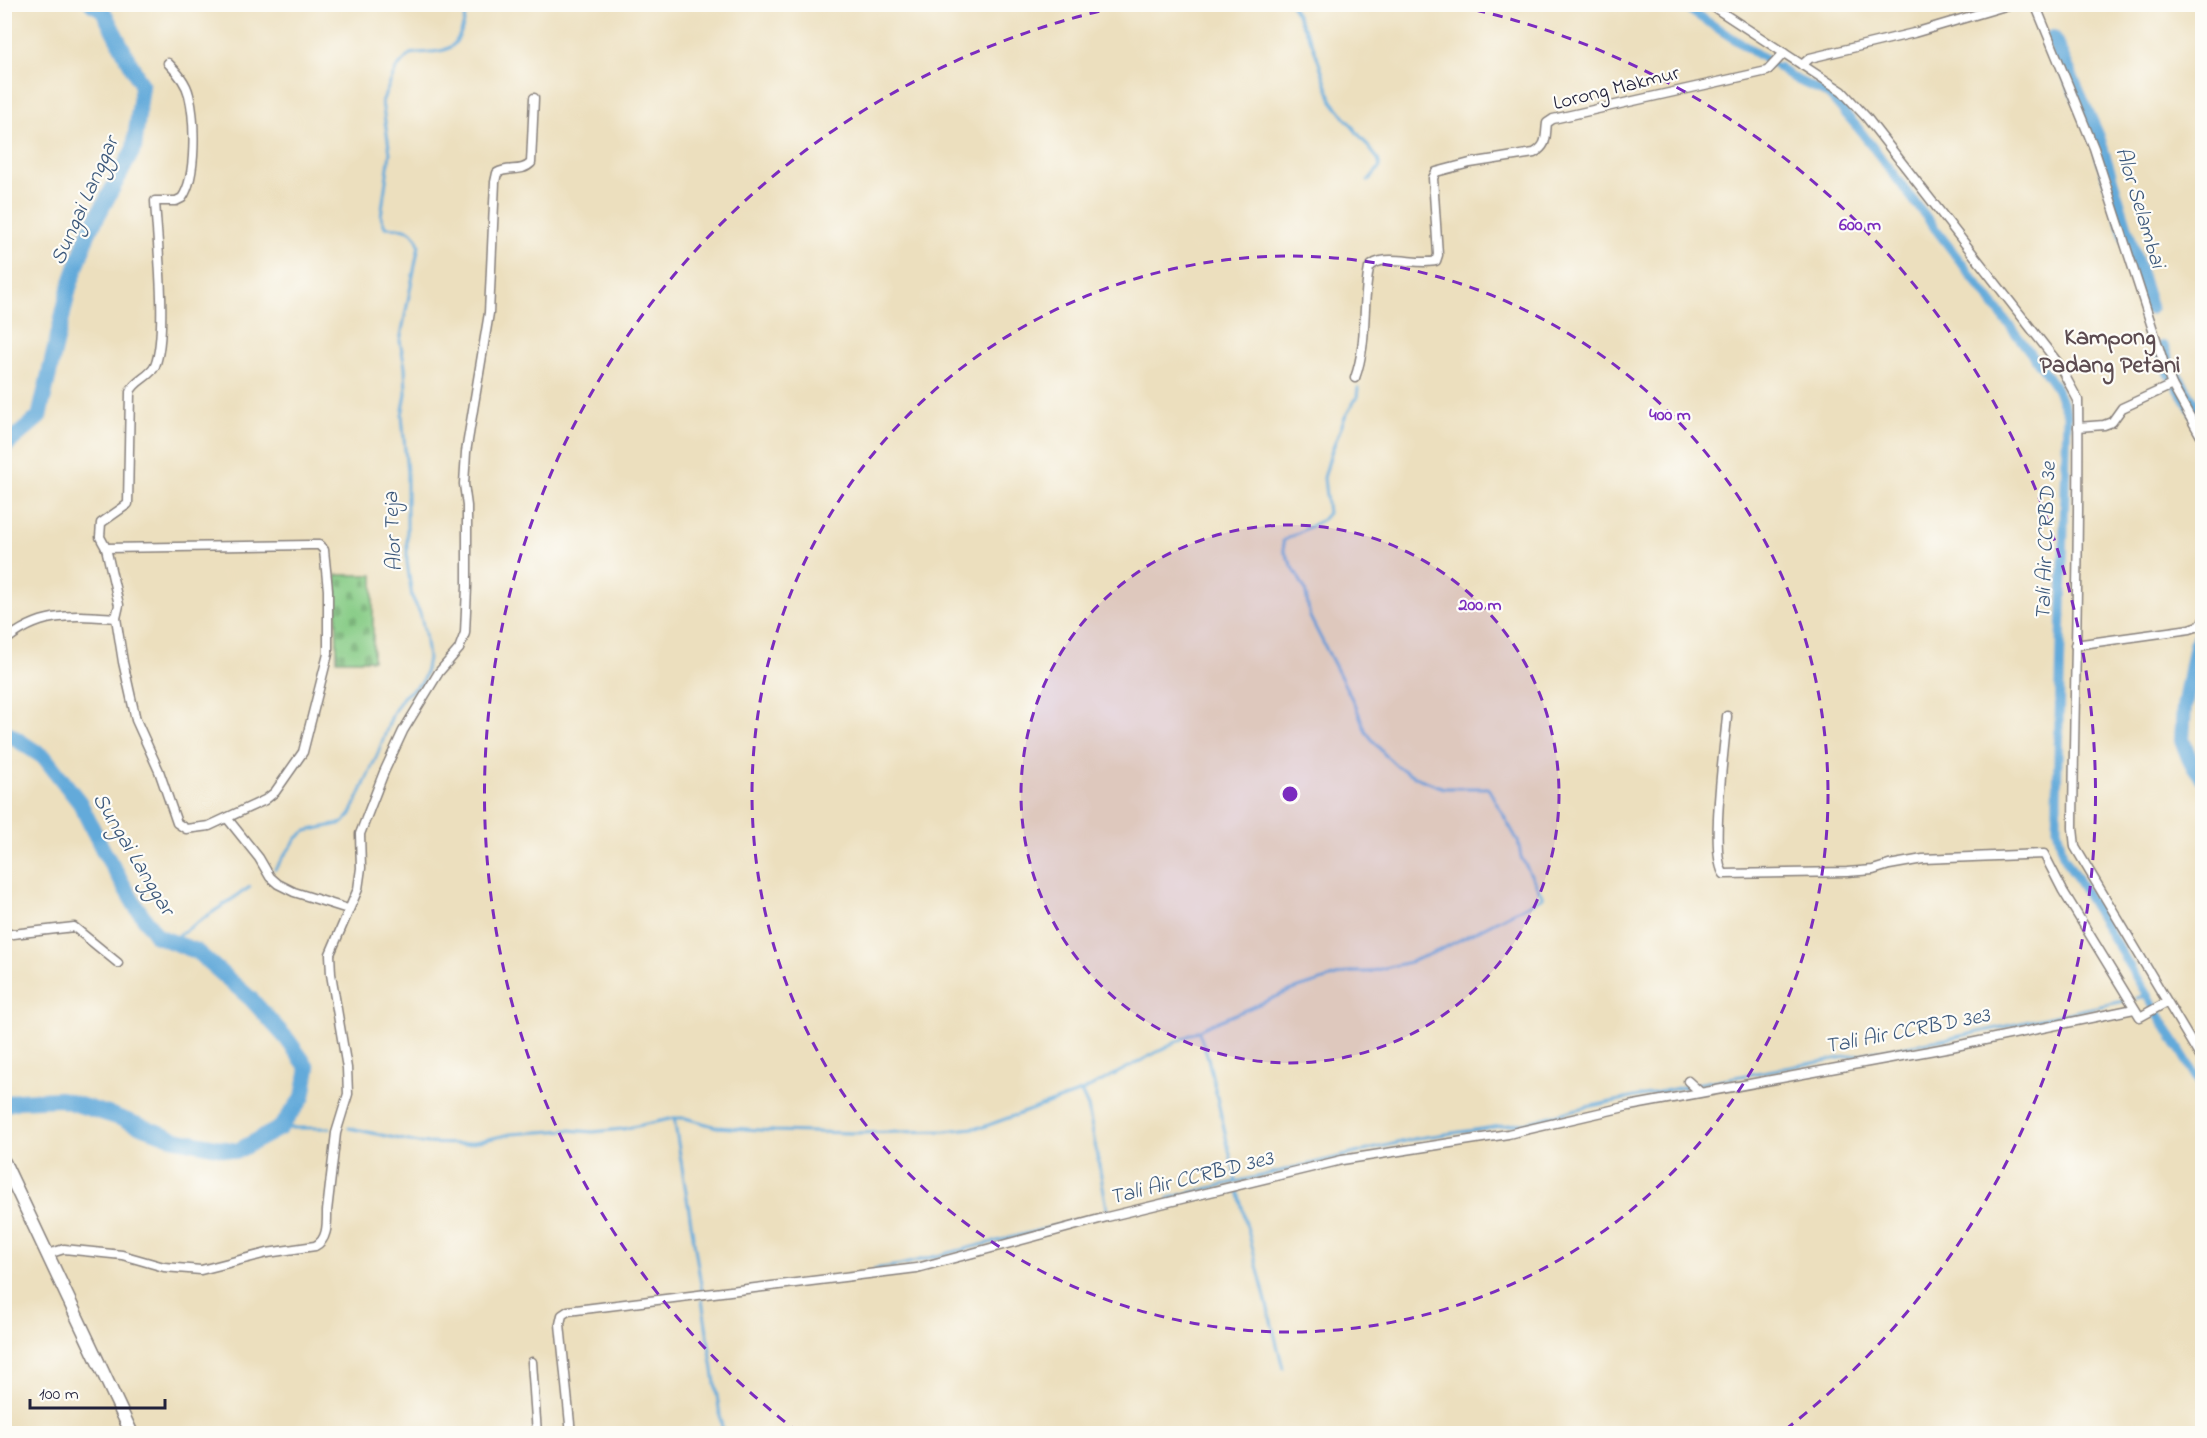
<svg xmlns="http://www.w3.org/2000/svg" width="2207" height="1438" font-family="'Indie Flower',sans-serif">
	<defs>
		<pattern id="cemetery-stones" width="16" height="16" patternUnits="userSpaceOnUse" patternTransform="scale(1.5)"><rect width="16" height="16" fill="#87cc86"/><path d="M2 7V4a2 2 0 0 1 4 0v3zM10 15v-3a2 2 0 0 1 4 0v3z" fill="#74af75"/></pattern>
	</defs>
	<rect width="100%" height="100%" fill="#fdfcf7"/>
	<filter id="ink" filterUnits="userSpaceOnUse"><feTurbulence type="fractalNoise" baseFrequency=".0167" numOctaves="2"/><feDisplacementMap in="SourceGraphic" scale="12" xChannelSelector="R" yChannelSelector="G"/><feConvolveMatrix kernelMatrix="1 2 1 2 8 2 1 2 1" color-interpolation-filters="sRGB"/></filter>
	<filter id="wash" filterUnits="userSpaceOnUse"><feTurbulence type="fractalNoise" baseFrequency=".008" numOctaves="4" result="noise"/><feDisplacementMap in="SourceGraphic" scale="24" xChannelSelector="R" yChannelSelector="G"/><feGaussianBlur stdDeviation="1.35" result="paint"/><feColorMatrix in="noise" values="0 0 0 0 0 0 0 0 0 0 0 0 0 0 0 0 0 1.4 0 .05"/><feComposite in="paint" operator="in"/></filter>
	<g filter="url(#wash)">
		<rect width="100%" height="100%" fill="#ecdfbe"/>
		<path fill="url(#cemetery-stones)" stroke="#547760" stroke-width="1.5" d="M 336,575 L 373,575 L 373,660 L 337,660 Z"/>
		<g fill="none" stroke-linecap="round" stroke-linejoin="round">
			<g stroke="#64aada" stroke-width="3">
				<path d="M 1291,4 L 1313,45 L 1332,101 L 1378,159 L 1380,167 L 1368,181"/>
				<path d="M 275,869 L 297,838 L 306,831 L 343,823 L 351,814 L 378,753 L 393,713 L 403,697 L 422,682 L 425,674 L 428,658 L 425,634 L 420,613 L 412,597 L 407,562 L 407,473 L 402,415 L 406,394 L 405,367 L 400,341 L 419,245 C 413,225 403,229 385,227 L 381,216 L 390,153 L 382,102 L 396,69 L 410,54 C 421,52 434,53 444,50 C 461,46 466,19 466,4"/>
				<path d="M 170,941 L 250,887"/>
				<path d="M 2137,998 L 2146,996"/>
				<path d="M 1199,1032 L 1208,1058 L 1236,1181"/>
				<path d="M 1696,1084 L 1951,1038 L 2124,1001"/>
				<path d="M 1081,1092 L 1088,1107 L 1108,1213"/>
				<path d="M 674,1118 L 702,1291"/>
				<path d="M 280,1128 L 330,1128"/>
				<path d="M 349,1128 L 418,1143 L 466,1144 L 511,1134 L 568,1130 L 593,1132 L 623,1129 L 674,1118 L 685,1118 L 717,1127 L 774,1131 L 852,1133 L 945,1131 L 983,1127 L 1081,1092 L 1205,1027 L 1292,990 L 1349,972 L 1368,972 L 1410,962 L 1440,950 L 1543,897 L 1521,857 L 1518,841 L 1488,788 L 1444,788 L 1420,779 L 1398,767 L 1385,755 L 1366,732 L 1357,709 L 1310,617 L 1305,589 L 1284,551 L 1283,541 L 1322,520 L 1328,513 L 1324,478 L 1331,453 L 1345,417 L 1357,397 L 1358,388"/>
				<path d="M 1238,1191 L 1283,1368"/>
				<path d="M 1168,1198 L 1418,1138 L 1529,1122 L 1577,1109 L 1688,1086"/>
				<path d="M 874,1269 L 900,1265 L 1081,1220"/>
				<path d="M 702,1300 L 723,1434"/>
			</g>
			<g stroke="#64aada" stroke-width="9">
				<path d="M 1680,4 L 1771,63"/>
				<path d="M 1778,67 L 1797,80 L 1829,95 L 1858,128 L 2039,364 L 2056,388 L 2067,414 L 2057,798 L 2057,828 L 2063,855 L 2202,1087"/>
			</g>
			<g stroke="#64aada" stroke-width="16">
				<path d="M 2053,38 L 2097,137 L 2149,307"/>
				<path d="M 2162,349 L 2167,364 L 2202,421"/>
				<path d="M 4,447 L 39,417 L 69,288 L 88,234 L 134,148 L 142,86 L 102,9 L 92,4"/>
				<path d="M 2202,635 L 2196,644 L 2184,707 L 2182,740 L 2190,760 L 2202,777"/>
				<path d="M 4,731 L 45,758 L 80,803 L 103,850 L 135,905 L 157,936 L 196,951 L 251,999 L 287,1039 L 308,1068 L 303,1097 L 280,1128 L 237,1151 L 176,1139 L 114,1116 L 60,1099 L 18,1101 L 4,1105"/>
			</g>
		</g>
	</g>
	<g filter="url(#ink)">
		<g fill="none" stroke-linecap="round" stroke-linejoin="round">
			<defs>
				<g id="minor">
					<path d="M 1709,4 L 1842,91 L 1867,118 L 2058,363 L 2078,400 C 2080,542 2074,685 2073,828 L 2075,847 L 2202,1060"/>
					<path d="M 2035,4 L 2094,148 L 2165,367 L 2172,385 L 2202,438"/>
					<path d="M 1802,65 L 1810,58 L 1914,33 L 2012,4"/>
					<path d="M 1355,378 C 1368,342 1362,305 1369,268 C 1381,252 1417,266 1436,261 L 1438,255 L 1433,178 L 1436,172 L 1470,163 L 1534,153 C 1548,145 1545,137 1547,123 L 1553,119 L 1767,71 L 1784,53"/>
					<path d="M 2078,427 L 2104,425 L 2112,422 L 2122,408 L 2172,385"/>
					<path d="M 106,548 L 310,545 L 319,545 L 324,550 L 328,590 L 328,654 L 303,752 L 275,792 L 265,800 L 209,826 L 186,829 L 177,823 L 159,771 L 136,720 L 123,662 L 116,618"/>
					<path d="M 4,642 C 40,611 72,615 116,618 L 119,605 L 106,548 L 100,537 L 101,523 L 128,504 L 130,392 C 135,380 150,377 155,366 C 168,334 157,239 155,201 L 176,201 L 182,198 C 197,177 195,119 189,95 C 186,82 177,72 168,63"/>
					<path d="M 2075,645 L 2190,629 L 2199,626 L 2202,622"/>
					<path d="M 1727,716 C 1725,744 1709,857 1724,874 L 1847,872 L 1873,870 L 1889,865 L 1923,859 L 2044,854 L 2063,891 L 2140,1017 L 2167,1002"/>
					<path d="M 227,818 L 259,858 L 270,877 L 278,884 L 294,892 L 348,909"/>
					<path d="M 4,935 L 74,927 L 118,963"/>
					<path d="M 1688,1081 L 1700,1092"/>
					<path d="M 48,1254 L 64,1249 L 122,1255 L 164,1267 L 201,1270 L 267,1253 L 315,1246 C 328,1240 327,1223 327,1211 L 336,1133 L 348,1094 L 347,1068 L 331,974 L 330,954 L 358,889 L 361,868 L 360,834 L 384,772 L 403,731 L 439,672 L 459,649 L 465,633 L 467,587 L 467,506 L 464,484 L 466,452 L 489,313 L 495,182 L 497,173 C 508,166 521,173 531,163 L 534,98"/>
					<path d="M 532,1362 L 537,1434"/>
					<path d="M 571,1434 L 560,1324 L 562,1315 L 568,1311 L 917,1268 L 1107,1217 L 1342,1160 L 1508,1134 L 1629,1106 L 1951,1047 L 2134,1009"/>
				</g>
				<path id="secondary" d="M 4,1162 L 132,1434"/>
			</defs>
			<use href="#minor" stroke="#87807c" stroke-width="11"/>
			<use href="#secondary" stroke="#87807c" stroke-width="15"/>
			<use href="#minor" stroke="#fff" stroke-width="8"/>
			<use href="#secondary" stroke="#fff" stroke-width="12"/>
		</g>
	</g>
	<circle cx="1290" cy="794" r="269" fill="#7b2cbf" fill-opacity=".12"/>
	<g fill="none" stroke="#7b2cbf" stroke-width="3" stroke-dasharray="10 8">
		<circle cx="1290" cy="794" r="269"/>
		<circle cx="1290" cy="794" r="538"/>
		<path d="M799 1433A806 806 0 0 1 1122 6M1458 6A806 806 0 0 1 1781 1433"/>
	</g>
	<g text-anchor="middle" stroke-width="4.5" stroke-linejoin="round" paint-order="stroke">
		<g font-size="21" fill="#22223b" stroke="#fdfcf7">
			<text transform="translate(1616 87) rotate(-14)" y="7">Lorong Makmur</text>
		</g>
		<g font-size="22" font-style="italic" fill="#3c587b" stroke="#fdfcf7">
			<text transform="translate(83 200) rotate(-66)" y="8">Sungai Langgar</text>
			<text transform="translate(2142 207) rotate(73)" y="8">Alor Selambai</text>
			<text transform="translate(391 532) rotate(-93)" y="8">Alor Teja</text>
			<text transform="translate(2044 541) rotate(-88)" y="8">Tali Air CCRBD 3e</text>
			<text transform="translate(135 853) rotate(59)" y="8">Sungai Langgar</text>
			<text transform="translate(1907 1029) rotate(-11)" y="8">Tali Air CCRBD 3e3</text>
			<text transform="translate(1191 1176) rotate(-14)" y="8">Tali Air CCRBD 3e3</text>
		</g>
		<g font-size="24" font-weight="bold" fill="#5d4c51" stroke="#fdfcf7">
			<text x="2110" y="344">Kampong<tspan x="2110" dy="28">Padang Petani</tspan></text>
		</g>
	</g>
	<circle cx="1290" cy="794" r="9" fill="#7b2cbf" stroke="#fdfcf7" stroke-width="3"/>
	<g font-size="18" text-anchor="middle" font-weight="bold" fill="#7b2cbf" stroke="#fdfcf7" stroke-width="4.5" stroke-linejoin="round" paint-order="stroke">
		<text x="1860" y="230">600 m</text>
		<text x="1670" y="420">400 m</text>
		<text x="1480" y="610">200 m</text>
	</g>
	<rect width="2207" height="1438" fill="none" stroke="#fdfcf7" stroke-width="24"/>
	<path d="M30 1399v9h135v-9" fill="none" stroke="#22223b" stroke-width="3"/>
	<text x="39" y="1399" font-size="18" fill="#22223b" stroke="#fdfcf7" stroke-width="4.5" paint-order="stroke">100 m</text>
</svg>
